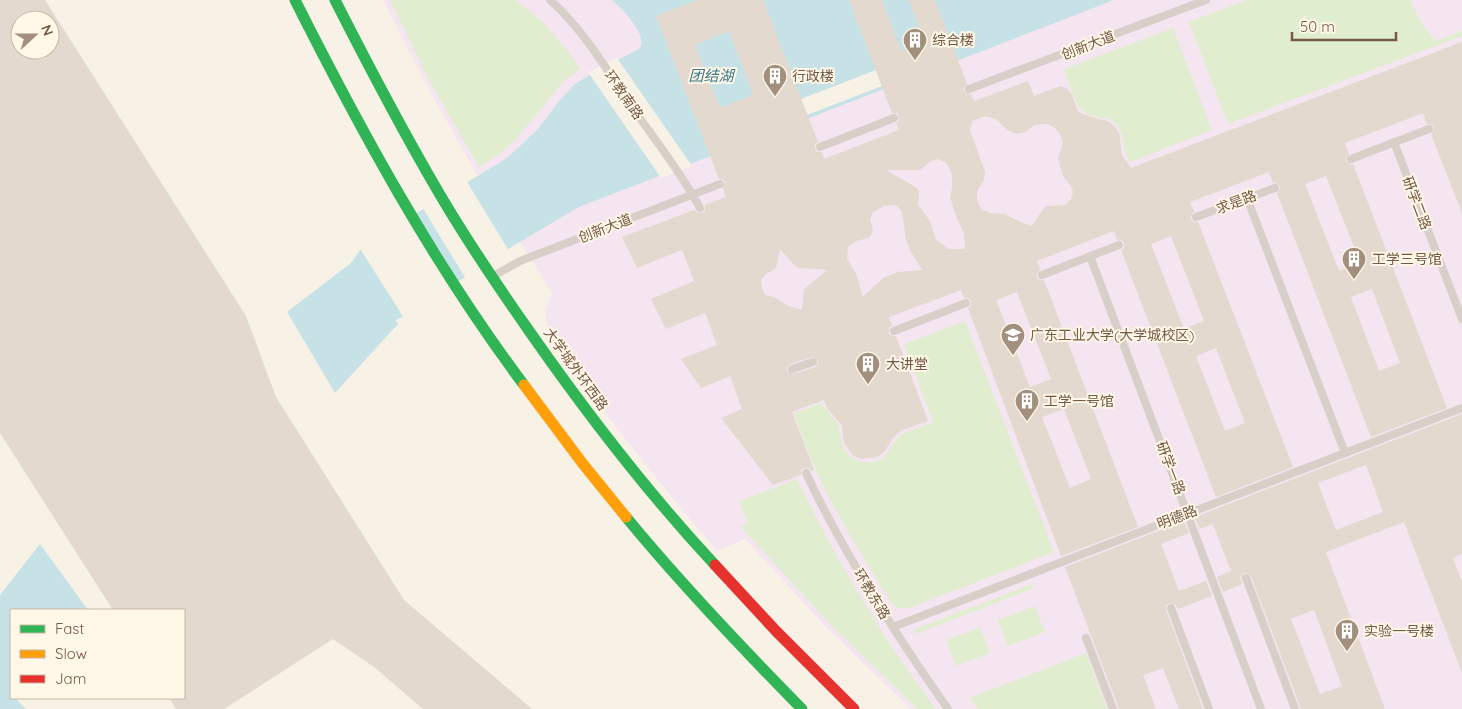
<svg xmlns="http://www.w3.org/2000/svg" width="1462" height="709" font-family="Quicksand,'Noto Sans SC',sans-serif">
	<rect width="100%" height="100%" fill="#f7f1e6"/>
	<path fill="#f4e5f1" d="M 383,0 L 1462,0 L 1462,709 L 911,709 L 824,625 L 745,539 L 717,551 L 648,468 L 586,388 L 558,347 L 548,329 L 545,313 L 548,303 L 553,294 L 472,166 L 426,84 Z"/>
	<g fill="#e0eecf">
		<path d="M 390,0 L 516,0 L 544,23 L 567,50 L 580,69 L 563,82 L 516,139 L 501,153 L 479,167 L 429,80 Z"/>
		<path d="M 1247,0 L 1411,0 L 1419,20 L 1435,41 L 1462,31 L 1462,36 L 1228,124 L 1189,22 Z"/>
		<path d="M 1173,28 L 1212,130 L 1130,162 C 1122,151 1126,137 1117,126 C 1109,114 1093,120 1083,111 C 1075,105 1069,80 1064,69 Z"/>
		<path d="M 965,321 L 1054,552 L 909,608 L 897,608 L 891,602 C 865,560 837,517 816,471 C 808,453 801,433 794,413 L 822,403 C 826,411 833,416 838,424 C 842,432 839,441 845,450 C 853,464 876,468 887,453 C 892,447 894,440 901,435 C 910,429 923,427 933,422 L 904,344 Z"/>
		<path d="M 797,479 C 836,560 882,637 936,709 L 917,709 L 828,622 L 741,527 L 748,523 L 739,501 Z"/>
		<path d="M 1032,584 L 1034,588 L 929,629 L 915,634 L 913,630 Z"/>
		<path d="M 1035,606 L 1045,632 L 1008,646 L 998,620 Z"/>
		<path d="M 980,627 L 990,653 L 956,666 L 946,640 Z"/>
		<path d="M 1086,653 L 1107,709 L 979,709 L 969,698 Z"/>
	</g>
	<g fill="#c7e2e7">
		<path d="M 612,0 L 1114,0 L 579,207 L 513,246 L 411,312 L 396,320 L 398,324 L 335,393 L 287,312 L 351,263 L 363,246 L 507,158 L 537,130 L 560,100 L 575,84 L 598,70 L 639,49 C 650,37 622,8 612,0 Z"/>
		<path d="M 40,544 L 88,610 L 11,610 L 11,698 L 15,698 L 26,709 L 0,709 L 0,595 Z"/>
	</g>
	<g fill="#f7f1e6">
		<path d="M 617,58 L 692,166 L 661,178 L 588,72 Z"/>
		<path d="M 876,70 L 882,86 L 807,115 L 801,99 Z"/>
		<path d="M 466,180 L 509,251 L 466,279 L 422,207 Z"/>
		<path d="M 414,212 L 458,284 L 414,313 L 404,318 L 359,247 Z"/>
	</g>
	<g fill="#e3d9ce" fill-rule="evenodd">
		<path d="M 0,0 L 45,0 L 246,316 L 276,397 L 404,600 L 532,709 L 423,709 L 374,667 L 333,639 L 224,709 L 176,709 L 169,698 L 184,698 L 184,610 L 113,610 L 0,433 ZM 20,20 L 50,20 L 50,50 L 20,50 Z"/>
		<path d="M 697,0 L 763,0 L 818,142 L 815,144 L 815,149 L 817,152 L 822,152 L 824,159 L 899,130 L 896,123 L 899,121 L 899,116 L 897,113 L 892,113 L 849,0 L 882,0 L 901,51 L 925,42 L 909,0 L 935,0 L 967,84 L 964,88 L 964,91 L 968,94 L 971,94 L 974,101 L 1028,81 L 1034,96 L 1061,86 L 1066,88 L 1071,93 L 1078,111 L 1082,114 L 1110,122 L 1115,127 L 1119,133 L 1122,155 L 1131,168 L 1462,42 L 1462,213 L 1431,134 L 1434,130 L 1434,127 L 1430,124 L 1427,124 L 1423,113 L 1345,143 L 1349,154 L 1346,158 L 1346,161 L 1350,164 L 1353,164 L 1447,408 L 1371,437 L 1277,193 L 1280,189 L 1280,186 L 1276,183 L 1273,183 L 1269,172 L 1190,202 L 1194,212 L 1190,217 L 1193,222 L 1198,222 L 1293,467 L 1216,497 L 1121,250 L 1124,248 L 1124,243 L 1122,240 L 1117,240 L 1114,231 L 1037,261 L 1040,270 L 1036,275 L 1039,280 L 1044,280 L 1138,527 L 1061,556 L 968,308 L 971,306 L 971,301 L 969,298 L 964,298 L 961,290 L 889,317 L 892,326 L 889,328 L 889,333 L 891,336 L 896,336 L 928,421 L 900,431 L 893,438 L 884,452 L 877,457 L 861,459 L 854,456 L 849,450 L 844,443 L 842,426 L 827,408 L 824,400 L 792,412 L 814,470 L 811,471 L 809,468 L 804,468 L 801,470 L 801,475 L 773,485 L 721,418 L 742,409 L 730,376 L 701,388 L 681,359 L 717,345 L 705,313 L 666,329 L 651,299 L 694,281 L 682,250 L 637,268 L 622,237 L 694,210 L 698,213 L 702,213 L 705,210 L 705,205 L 726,197 L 723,189 L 725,182 L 723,179 L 719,179 L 656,16 ZM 729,31 L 753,95 L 720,108 L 695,45 ZM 986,116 L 997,120 L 1007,130 L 1017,134 L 1027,131 L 1034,125 L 1047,124 L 1054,127 L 1060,134 L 1063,142 L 1058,159 L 1063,176 L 1071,186 L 1073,192 L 1071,199 L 1065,205 L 1046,206 L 1041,212 L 1032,226 L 1023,223 L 1004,214 L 990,213 L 982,210 L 977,200 L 977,191 L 984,180 L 985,172 L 970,130 L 972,121 ZM 938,159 L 945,162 L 949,167 L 952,175 L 952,188 L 950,198 L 958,221 L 964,233 L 965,249 L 949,249 L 936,240 L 930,221 L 918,205 L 919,193 L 917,188 L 886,170 L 920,170 L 931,161 ZM 1326,176 L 1360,262 L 1339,271 L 1305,184 ZM 896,205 L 902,212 L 906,240 L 911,252 L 922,270 L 898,272 L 883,278 L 863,297 L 856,274 L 847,258 L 848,247 L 856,241 L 869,238 L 873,231 L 870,219 L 873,212 L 884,206 ZM 1171,236 L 1204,321 L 1184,329 L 1151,244 ZM 780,249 L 795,266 L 799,268 L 827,270 L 804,289 L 802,310 L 788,306 L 774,297 L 765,295 L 762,288 L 761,280 L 765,275 L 776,268 ZM 1372,289 L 1400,363 L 1379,371 L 1351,297 ZM 1017,292 L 1051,379 L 1030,387 L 996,300 ZM 1216,348 L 1245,423 L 1225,431 L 1196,356 ZM 812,357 L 818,360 L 818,364 L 815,367 L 793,374 L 787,371 L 787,367 L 790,364 ZM 1064,409 L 1091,479 L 1070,488 L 1042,417 Z"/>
		<path d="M 1462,414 L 1462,554 L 1453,558 L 1462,582 L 1462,673 L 1404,522 L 1326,552 L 1385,709 L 1301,709 L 1251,576 L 1247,573 L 1244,573 L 1240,578 L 1242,584 L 1223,592 L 1217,577 L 1231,571 L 1213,524 L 1199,529 L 1195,517 ZM 1366,465 L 1383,512 L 1336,530 L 1318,483 ZM 1314,610 L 1342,686 L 1320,694 L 1291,619 Z"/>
		<path d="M 1184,521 L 1189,533 L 1161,544 L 1179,591 L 1206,581 L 1212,596 L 1178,609 L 1175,604 L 1170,603 L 1166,605 L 1166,610 L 1203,709 L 1179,709 L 1163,668 L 1143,675 L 1156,709 L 1119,709 L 1065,567 Z"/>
	</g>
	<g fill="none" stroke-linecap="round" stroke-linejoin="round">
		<g stroke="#d8cfc8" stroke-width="8">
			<path d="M 550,0 C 583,29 607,70 631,106 C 655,139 680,172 700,208"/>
			<path d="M 969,89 L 1206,0"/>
			<path d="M 1394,142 L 1462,319"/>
			<path d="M 820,147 L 894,118"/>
			<path d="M 1351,159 L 1429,129"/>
			<path d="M 1247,198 L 1345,453"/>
			<path d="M 1196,217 L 1275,188"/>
			<path d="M 1090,256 L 1261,709"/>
			<path d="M 495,275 L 520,261 L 720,184"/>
			<path d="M 1042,275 L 1119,245"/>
			<path d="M 894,331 L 966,303"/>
			<path d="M 792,369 L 813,362"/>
			<path d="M 806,473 C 845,556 895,634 948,709"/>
			<path d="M 1246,578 L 1295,709"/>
			<path d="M 1171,608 L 1209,709"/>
			<path d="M 893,627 L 1462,408"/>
			<path d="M 1086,638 L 1113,709"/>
		</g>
		<g stroke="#30b455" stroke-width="11">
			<path d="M 295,0 C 362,133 434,265 524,385"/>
			<path d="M 335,0 C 368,65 402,130 439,193 C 467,241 499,288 532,335 C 588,415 648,493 715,565"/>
			<path d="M 626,517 C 681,584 741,647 802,709"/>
		</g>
		<path stroke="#ff9f0a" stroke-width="11" d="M 524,385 L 583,464 L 626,517"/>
		<path stroke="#e5322d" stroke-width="11" d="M 715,565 L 776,631 L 854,709"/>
	</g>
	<defs>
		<symbol id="building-pin" viewBox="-11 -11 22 30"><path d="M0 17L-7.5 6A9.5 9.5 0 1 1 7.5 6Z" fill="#a28f7d" stroke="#fff7e7"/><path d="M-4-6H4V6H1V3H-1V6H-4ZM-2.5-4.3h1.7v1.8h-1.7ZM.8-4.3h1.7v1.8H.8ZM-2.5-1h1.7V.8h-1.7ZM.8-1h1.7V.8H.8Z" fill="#fff"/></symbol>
		<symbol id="university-pin" viewBox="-11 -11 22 30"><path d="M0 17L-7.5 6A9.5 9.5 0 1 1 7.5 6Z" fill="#a28f7d" stroke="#fff7e7"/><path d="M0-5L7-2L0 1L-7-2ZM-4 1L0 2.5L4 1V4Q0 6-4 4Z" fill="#fff"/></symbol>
	</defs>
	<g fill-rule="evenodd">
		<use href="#building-pin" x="901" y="26" width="28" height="38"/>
		<use href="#building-pin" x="761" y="62" width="28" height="38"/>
		<use href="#building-pin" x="1340" y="245" width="28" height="38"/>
		<use href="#university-pin" x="999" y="321" width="28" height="38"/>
		<use href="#building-pin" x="854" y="350" width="28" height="38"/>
		<use href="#building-pin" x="1013" y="387" width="28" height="38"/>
		<use href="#building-pin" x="1333" y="617" width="28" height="38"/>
	</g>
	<g text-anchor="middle" stroke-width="4" stroke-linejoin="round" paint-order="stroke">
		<g font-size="14" fill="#755a45" stroke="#fff7e7" text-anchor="start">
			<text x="932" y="45">综合楼</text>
			<text x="792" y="81">行政楼</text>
			<text x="1372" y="264">工学三号馆</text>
			<text x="1030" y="340">广东工业大学(大学城校区)</text>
			<text x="886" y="369">大讲堂</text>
			<text x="1044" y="406">工学一号馆</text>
			<text x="1364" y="636">实验一号楼</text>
		</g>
		<g font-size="14" fill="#755a45" stroke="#fff7e7">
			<text transform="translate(1088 45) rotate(-21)" y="5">创新大道</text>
			<text transform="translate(624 95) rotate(55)" y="5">环教南路</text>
			<text transform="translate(1236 202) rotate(-20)" y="5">求是路</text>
			<text transform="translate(1417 203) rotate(69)" y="5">研学二路</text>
			<text transform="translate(605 228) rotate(-21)" y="5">创新大道</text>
			<text transform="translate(576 369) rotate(54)" y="5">大学城外环西路</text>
			<text transform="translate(1171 468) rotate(69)" y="5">研学一路</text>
			<text transform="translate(1177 517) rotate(-21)" y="5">明德路</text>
			<text transform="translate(872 594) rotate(59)" y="5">环教东路</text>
		</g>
		<g font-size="15" font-style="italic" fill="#3d798b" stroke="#fff7e7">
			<text x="711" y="81">团结湖</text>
		</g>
	</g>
	<rect x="10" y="609" width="175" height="90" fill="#fff7e7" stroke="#c8b8a6"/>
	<rect x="20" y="625" width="25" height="8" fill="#30b455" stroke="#c8b8a6"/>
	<text x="55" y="634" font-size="15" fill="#755a45">Fast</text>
	<rect x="20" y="650" width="25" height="8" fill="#ff9f0a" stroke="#c8b8a6"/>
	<text x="55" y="659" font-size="15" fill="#755a45">Slow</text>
	<rect x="20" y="675" width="25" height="8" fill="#e5322d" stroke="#c8b8a6"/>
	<text x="55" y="684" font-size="15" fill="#755a45">Jam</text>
	<g transform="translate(35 35) rotate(69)"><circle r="24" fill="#fff7e7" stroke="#c8b8a6"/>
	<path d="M0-4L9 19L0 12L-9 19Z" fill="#a28f7d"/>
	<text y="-8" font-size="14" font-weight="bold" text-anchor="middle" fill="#755a45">N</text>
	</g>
	<path d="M1292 32v8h104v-8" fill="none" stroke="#755a45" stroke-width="2.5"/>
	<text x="1300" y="32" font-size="15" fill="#755a45" stroke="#fff7e7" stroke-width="4" paint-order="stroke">50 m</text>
</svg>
